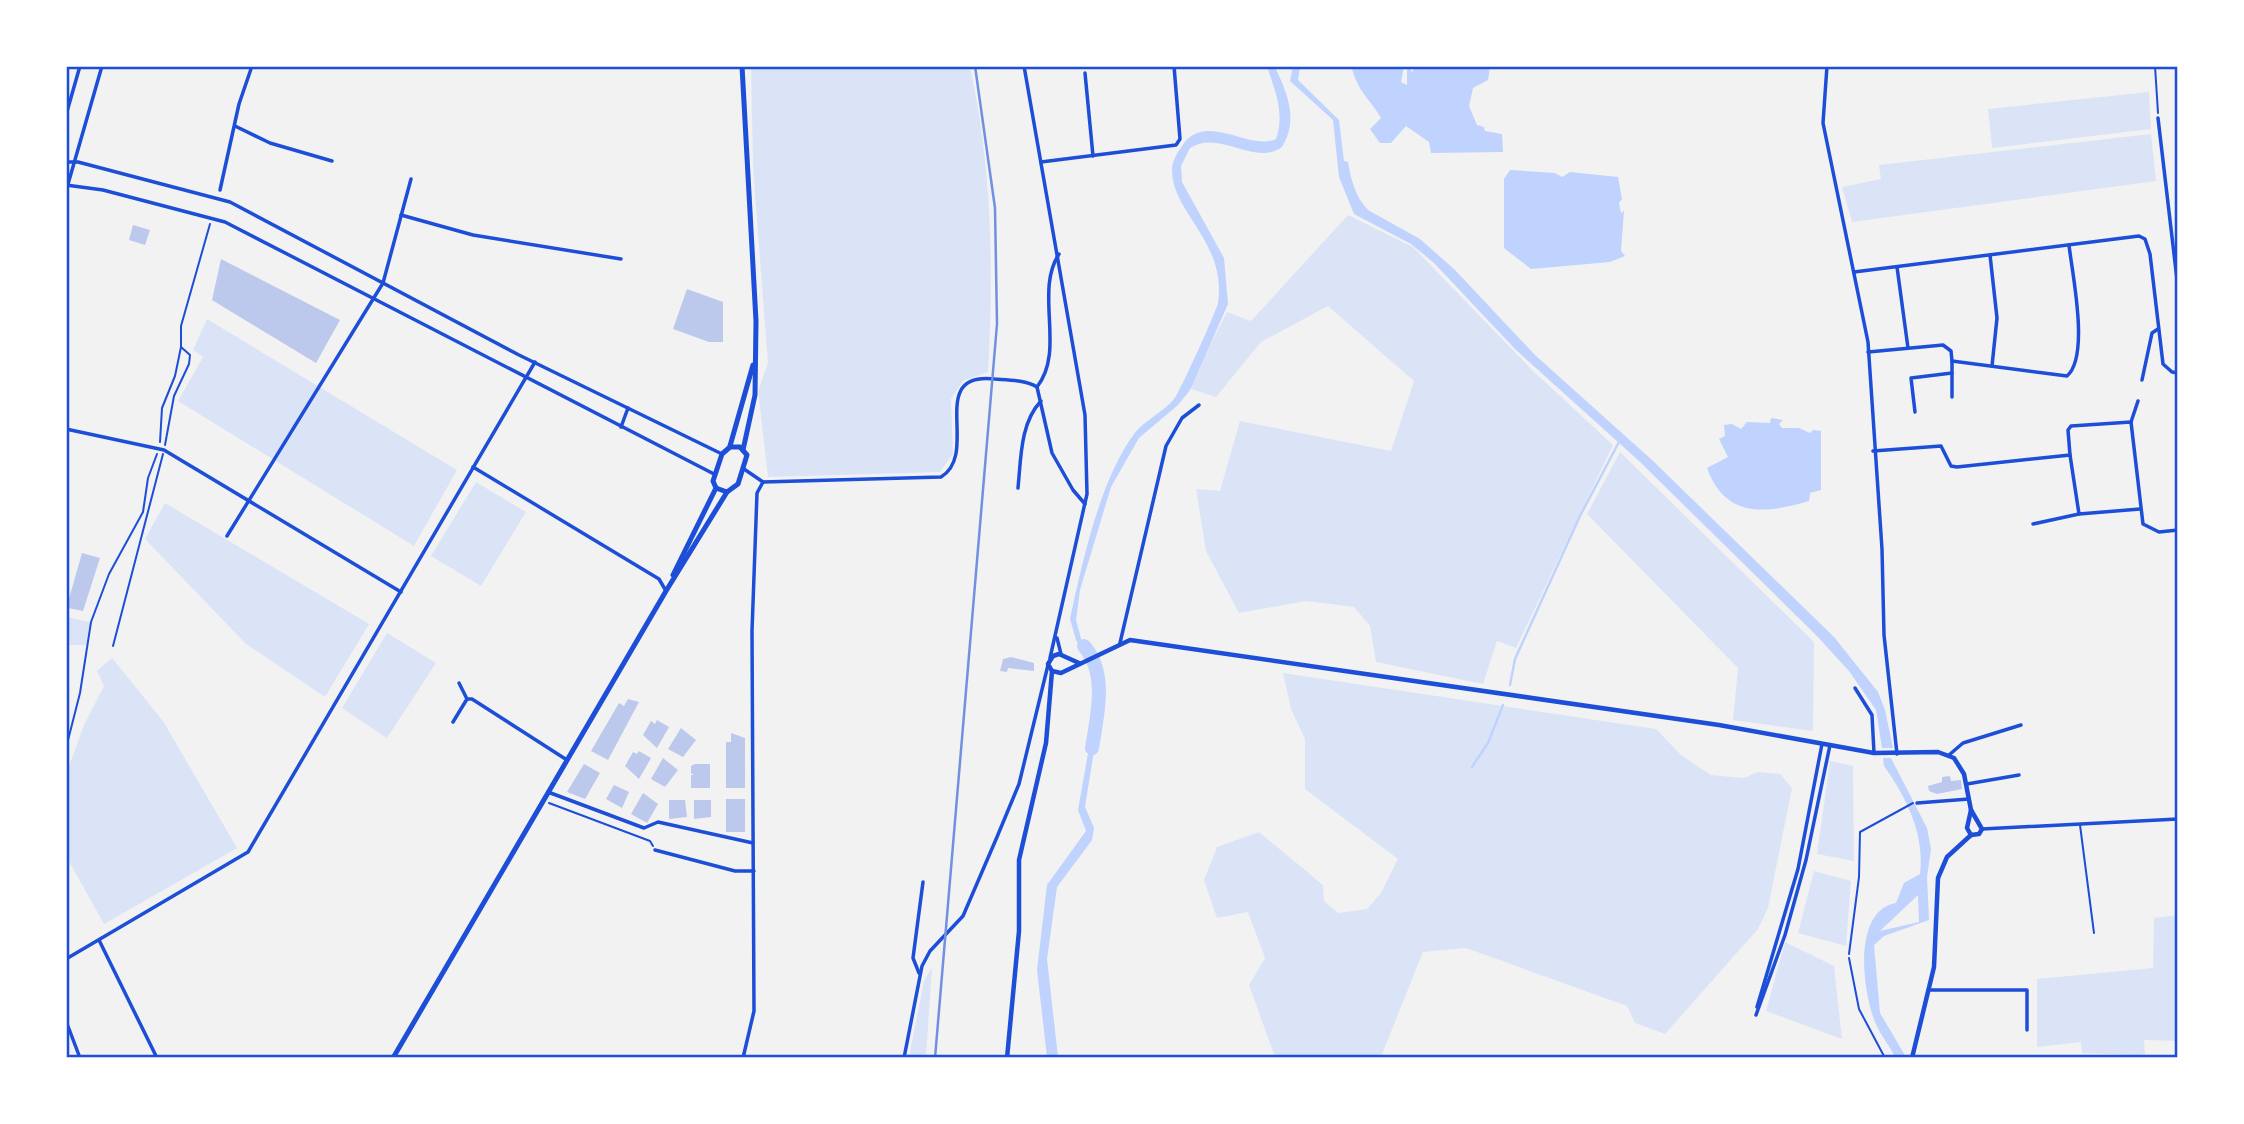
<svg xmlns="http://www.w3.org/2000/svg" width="2244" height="1124" font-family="'DM Sans',sans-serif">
	<rect width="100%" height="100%" fill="#f2f2f2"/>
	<g fill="#dbe4f7">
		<path d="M 751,67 L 970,67 C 992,167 994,269 988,372 L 963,381 L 951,399 L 953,454 L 940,472 L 768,477 L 758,391 L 768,363 L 753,168 Z"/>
		<path d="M 2149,92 L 2151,129 L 1992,148 L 1988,109 Z"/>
		<path d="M 2151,134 L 2156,181 L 1852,222 L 1842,187 L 1881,179 L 1879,165 Z"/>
		<path d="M 1348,215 L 1413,247 L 1531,369 L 1613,445 L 1516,648 L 1497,641 L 1483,684 L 1376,662 L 1370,626 L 1354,607 L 1306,601 L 1239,613 L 1206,551 L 1196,489 L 1220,491 L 1240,421 L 1391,451 L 1414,381 L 1328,306 L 1261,342 L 1216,397 L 1188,388 L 1227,312 L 1251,321 Z"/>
		<path d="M 207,319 L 457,470 L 414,546 L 178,401 L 203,357 L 193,350 Z"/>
		<path d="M 1620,452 L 1814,642 L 1813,731 L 1733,720 L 1738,668 L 1587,514 Z"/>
		<path d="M 476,482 L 526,512 L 481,586 L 431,556 Z"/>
		<path d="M 165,503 L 369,624 L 325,697 L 246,644 L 145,539 Z"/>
		<path d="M 67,617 L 90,622 L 86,645 L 67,645 Z"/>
		<path d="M 387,633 L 436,663 L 387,738 L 342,708 Z"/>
		<path d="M 112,658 L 163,721 L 237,848 L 104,924 L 66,856 L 67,772 L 84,725 L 104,686 L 97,671 Z"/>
		<path d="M 1283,673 L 1656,729 L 1681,755 L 1711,775 L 1744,778 L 1758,772 L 1780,774 L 1792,788 L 1768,908 L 1758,929 L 1665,1034 L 1635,1023 L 1627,1006 L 1466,948 L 1423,952 L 1381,1057 L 1275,1057 L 1249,985 L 1265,958 L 1248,912 L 1217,918 L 1204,880 L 1217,847 L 1259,832 L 1323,885 L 1324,901 L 1338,913 L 1367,909 L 1381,893 L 1398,859 L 1305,789 L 1305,739 L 1291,709 Z"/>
		<path d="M 1830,761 L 1853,766 L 1854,861 L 1817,854 Z"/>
		<path d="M 1814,871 L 1851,881 L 1846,946 L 1798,933 Z"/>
		<path d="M 2177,915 L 2177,1041 L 2144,1040 L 2145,1054 L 2137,1055 L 2082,1053 L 2081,1042 L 2037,1047 L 2037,979 L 2153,968 L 2154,918 Z"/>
		<path d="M 1785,942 L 1834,966 L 1842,1039 L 1766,1011 Z"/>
		<path d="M 932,967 L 926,1057 L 909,1057 L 924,981 Z"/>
	</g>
	<g fill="#bfd3fe" fill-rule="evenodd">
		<path d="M 1293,66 L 1300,67 L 1298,80 L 1339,120 L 1344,161 L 1348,162 C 1351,180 1355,196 1368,210 L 1420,239 L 1455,270 L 1535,355 L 1652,460 L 1834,637 L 1878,692 L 1885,710 L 1893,748 L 1882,748 L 1876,710 L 1849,671 L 1816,635 L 1639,461 L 1516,350 L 1434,263 L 1411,244 L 1354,214 L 1339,177 L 1333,120 L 1290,81 Z"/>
		<path d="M 1267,67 L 1275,67 C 1287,93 1299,119 1282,147 C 1254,167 1220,129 1190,148 L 1181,166 L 1182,182 L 1224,258 L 1228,304 L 1190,390 L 1178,405 L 1139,438 L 1111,487 L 1080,590 L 1076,620 L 1082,642 L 1094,654 L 1087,657 L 1076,640 L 1070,619 C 1082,563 1100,480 1134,434 C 1145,420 1162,413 1174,399 C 1179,394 1217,310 1218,303 C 1227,242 1172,213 1172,170 C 1172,162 1177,153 1182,146 C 1205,110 1250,152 1276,139 C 1285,114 1275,90 1267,67 Z"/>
		<path d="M 1344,67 L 1404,67 L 1401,82 L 1407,85 L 1407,67 L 1411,67 L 1411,73 L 1415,67 L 1490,67 L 1488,80 L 1473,88 L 1469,106 L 1477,125 L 1484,127 L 1485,131 L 1502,134 L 1503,152 L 1431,153 L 1429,142 L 1406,126 L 1391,143 L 1380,143 L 1370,129 L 1381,118 C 1368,96 1360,95 1352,69 Z"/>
		<path d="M 1510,170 L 1555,173 L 1562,177 L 1570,172 L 1618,177 L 1622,199 L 1619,203 L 1621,213 L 1624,211 L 1621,251 L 1625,256 L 1610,262 L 1531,269 L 1504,248 L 1504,179 Z"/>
		<path d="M 1771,418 L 1783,420 L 1779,424 L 1782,428 L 1799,428 L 1810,433 L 1813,430 L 1821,431 L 1821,490 L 1810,493 L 1809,501 C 1767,513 1726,520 1707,468 L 1728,457 L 1719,439 L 1725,436 L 1724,425 L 1732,424 L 1741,429 L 1747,422 L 1770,423 Z"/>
		<path d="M 1092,731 L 1097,732 L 1085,807 L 1094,828 L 1092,840 L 1057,887 L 1047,959 L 1058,1057 L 1047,1057 L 1037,970 L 1047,885 L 1086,831 L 1078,810 Z"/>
		<path d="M 1883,758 L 1891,758 L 1927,828 L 1931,849 L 1927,877 L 1929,920 L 1884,936 L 1874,945 L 1880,1013 L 1906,1057 L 1895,1057 C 1890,1046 1881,1036 1876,1024 C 1863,995 1851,911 1896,903 L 1904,883 L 1920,874 C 1925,834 1906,797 1884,766 ZM 1918,895 L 1919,922 L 1880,931 Z"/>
	</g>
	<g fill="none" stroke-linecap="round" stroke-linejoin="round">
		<g stroke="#bfd3fe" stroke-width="2.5">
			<path d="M 1510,685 L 1515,659 L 1580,516 L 1620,440"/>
			<path d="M 1472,767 L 1488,743 L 1503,705"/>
		</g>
		<path stroke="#bfd3fe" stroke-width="14" d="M 1084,646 C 1108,673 1097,716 1092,748"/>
	</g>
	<g fill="#bdc9ec">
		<path d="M 133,225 L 150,230 L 145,245 L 129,240 Z"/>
		<path d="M 221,259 L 340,320 L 316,363 L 212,300 Z"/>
		<path d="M 687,289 L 723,302 L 723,342 L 709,342 L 673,329 Z"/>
		<path d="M 82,553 L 100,558 L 83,611 L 68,608 L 68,602 Z"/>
		<path d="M 1011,657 L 1034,663 L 1034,671 L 1008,668 L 1007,672 L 1000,671 L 1003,659 Z"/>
		<path d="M 628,699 L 639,702 L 608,760 L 591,751 L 619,703 L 624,706 Z"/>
		<path d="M 657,720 L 669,727 L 657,748 L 643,735 L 651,721 L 655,724 Z"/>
		<path d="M 681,728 L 696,740 L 683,757 L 668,749 Z"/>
		<path d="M 731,733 L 745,738 L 745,788 L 726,788 L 726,742 L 731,742 Z"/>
		<path d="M 639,751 L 651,758 L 639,779 L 625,766 L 633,752 L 637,754 Z"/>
		<path d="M 663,758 L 678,770 L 665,787 L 651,779 Z"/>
		<path d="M 584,764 L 600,773 L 585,799 L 567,792 Z"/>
		<path d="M 695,764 L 710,764 L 710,788 L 691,788 L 691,775 L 694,775 L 691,773 L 691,766 Z"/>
		<path d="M 1950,776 L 1951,781 L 1961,780 L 1962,789 L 1937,794 L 1929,791 L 1928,786 L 1942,782 L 1942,777 Z"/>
		<path d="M 614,785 L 629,792 L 622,808 L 606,799 Z"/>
		<path d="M 643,793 L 658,804 L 647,823 L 631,814 Z"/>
		<rect x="726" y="799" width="19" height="33"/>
		<path d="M 669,800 L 685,800 L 687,817 L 669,819 Z"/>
		<path d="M 694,800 L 711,800 L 711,817 L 694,819 Z"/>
	</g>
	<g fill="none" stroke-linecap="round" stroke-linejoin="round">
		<g stroke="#1d4ed8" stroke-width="2">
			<path d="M 2155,66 L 2158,113"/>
			<path d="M 160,442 L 162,408 L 175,376 L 181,347 L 181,326 L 210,224"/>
			<path d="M 165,445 L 174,396 L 189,364 L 190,355 L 181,347"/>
			<path d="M 113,646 L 163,454"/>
			<path d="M 66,748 L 80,693 L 91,622 L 109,574 L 143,512 L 148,478 L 157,454"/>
			<path d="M 549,803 L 650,841 L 653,846"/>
			<path d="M 1849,954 L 1859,877 L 1860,832 L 1913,803"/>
		</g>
		<g stroke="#1d4ed8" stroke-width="2">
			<path d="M 2080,825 L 2094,933"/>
			<path d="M 1849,958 L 1859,1009 L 1885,1058"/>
		</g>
		<g stroke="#1d4ed8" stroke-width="3.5">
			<path d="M 1024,66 L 1085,415 L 1087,494 L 1050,658"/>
			<path d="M 1827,66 L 1823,123 L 1868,342 L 1882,549 L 1884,635 L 1897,754"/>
			<path d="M 1085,73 L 1093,156"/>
			<path d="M 66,115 L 80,66"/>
			<path d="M 2158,118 L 2178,288"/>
			<path d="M 235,126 L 270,143 L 332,161"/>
			<path d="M 66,162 L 78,162 L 230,202 L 519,355 L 722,454"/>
			<path d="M 1041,162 L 1176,145 L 1180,139 L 1174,66"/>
			<path d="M 66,185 L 103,190 L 225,222 L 714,474"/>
			<path d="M 220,190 L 239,104 L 252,66"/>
			<path d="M 66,191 L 102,66"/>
			<path d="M 401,215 L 473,235 L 621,259"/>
			<path d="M 1059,254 C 1034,292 1066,350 1037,387 L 1052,453 L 1073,490 L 1085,504"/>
			<path d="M 1990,255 L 1997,318 L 1992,366"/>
			<path d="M 1897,267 L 1908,348"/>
			<path d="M 1854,272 L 2139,236 L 2145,239 L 2150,254 L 2163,364 L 2172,372 L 2178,373"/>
			<path d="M 1868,352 L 1943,345 L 1951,351 L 1952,361 L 2067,376 C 2090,356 2072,273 2069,245"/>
			<path d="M 1952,361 L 1952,397"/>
			<path d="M 2142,380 L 2152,333 L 2158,329"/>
			<path d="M 1915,412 L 1911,378 L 1952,373"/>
			<path d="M 2131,422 L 2138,401"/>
			<path d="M 621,427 L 628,408"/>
			<path d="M 66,429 L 164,450 L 401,592"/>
			<path d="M 1873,451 L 1941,446 L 1951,466 L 1957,467 L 2070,455 L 2079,514 L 2140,509"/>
			<path d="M 2070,455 L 2068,430 L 2071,426 L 2131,422 L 2143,524 L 2159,532 L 2178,530"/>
			<path d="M 473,467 L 659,579 L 666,591"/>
			<path d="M 744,469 L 763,482"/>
			<path d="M 763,482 L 941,477 C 981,453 925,371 995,379 C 1008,380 1026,380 1037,387"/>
			<path d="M 1018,488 C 1021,459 1020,423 1041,401"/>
			<path d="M 2033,524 L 2079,514"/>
			<path d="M 227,536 L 383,283 L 411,179"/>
			<path d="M 1057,638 L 1061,654"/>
			<path d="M 1120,643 L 1166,446 L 1182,418 L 1199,405"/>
			<path d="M 459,683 L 467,699"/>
			<path d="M 1855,688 L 1872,715 L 1874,753"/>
			<path d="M 453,722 L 467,699 L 472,699 L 567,760"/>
			<path d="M 1949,755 L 1963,743 L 2021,725"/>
			<path d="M 1967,784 L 2019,775"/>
			<path d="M 548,792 L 644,828 L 658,822 L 753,843"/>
			<path d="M 1917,803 L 1969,799"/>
			<path d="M 1982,829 L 2178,819"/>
			<path d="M 655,850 L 735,871 L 754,871"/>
			<path d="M 99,940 L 157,1058"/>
			<path d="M 66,959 L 248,852 L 535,362"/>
			<path d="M 919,973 L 913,958 L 923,882"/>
			<path d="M 1928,990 L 2027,990 L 2027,1030"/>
			<path d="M 1757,1007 L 1798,869 L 1822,744"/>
			<path d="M 1756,1015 L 1785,935 L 1806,860 L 1830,745"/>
			<path d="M 66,1021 L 80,1058"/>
			<path d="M 743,1058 L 754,1011 L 752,631 L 757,493 L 763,482"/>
			<path d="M 904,1058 L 922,966 L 930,951 L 963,916 L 997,837 L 1019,784 L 1048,665"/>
		</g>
		<g stroke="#1d4ed8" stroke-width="4.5">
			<path d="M 1079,663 L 1059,654 L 1053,656 L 1048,664 L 1052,671 L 1061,673 L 1130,640 L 1719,725 L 1874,753 L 1938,752 L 1954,758 L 1964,774 L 1971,810 L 1967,828 L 1971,835"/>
			<path d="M 1971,810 L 1982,829 L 1979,834 L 1971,835"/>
			<path d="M 1007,1058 L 1019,931 L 1019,860 L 1046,743 L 1052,671"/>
			<path d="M 1912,1058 L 1934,967 L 1938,878 L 1947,857 L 1971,835"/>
		</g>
		<g stroke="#1d4ed8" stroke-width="5">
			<path d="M 742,66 L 756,321 L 755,395 L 743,450"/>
			<path d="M 730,446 L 753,365"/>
			<path d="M 730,447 L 740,447 L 747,455 L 738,484 L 727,492 L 716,488 L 713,481 L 722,454 Z"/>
			<path d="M 673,575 L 716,488"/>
			<path d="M 393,1058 L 666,591 L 727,492"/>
		</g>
		<path stroke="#7290e2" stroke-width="2.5" d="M 935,1058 L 997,324 L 995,208 L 975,66"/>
	</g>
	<rect width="2244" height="1124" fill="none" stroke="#ffffff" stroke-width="136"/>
	<rect x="68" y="68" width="2108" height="988" fill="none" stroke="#1d4ed8" stroke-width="2.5"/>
</svg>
